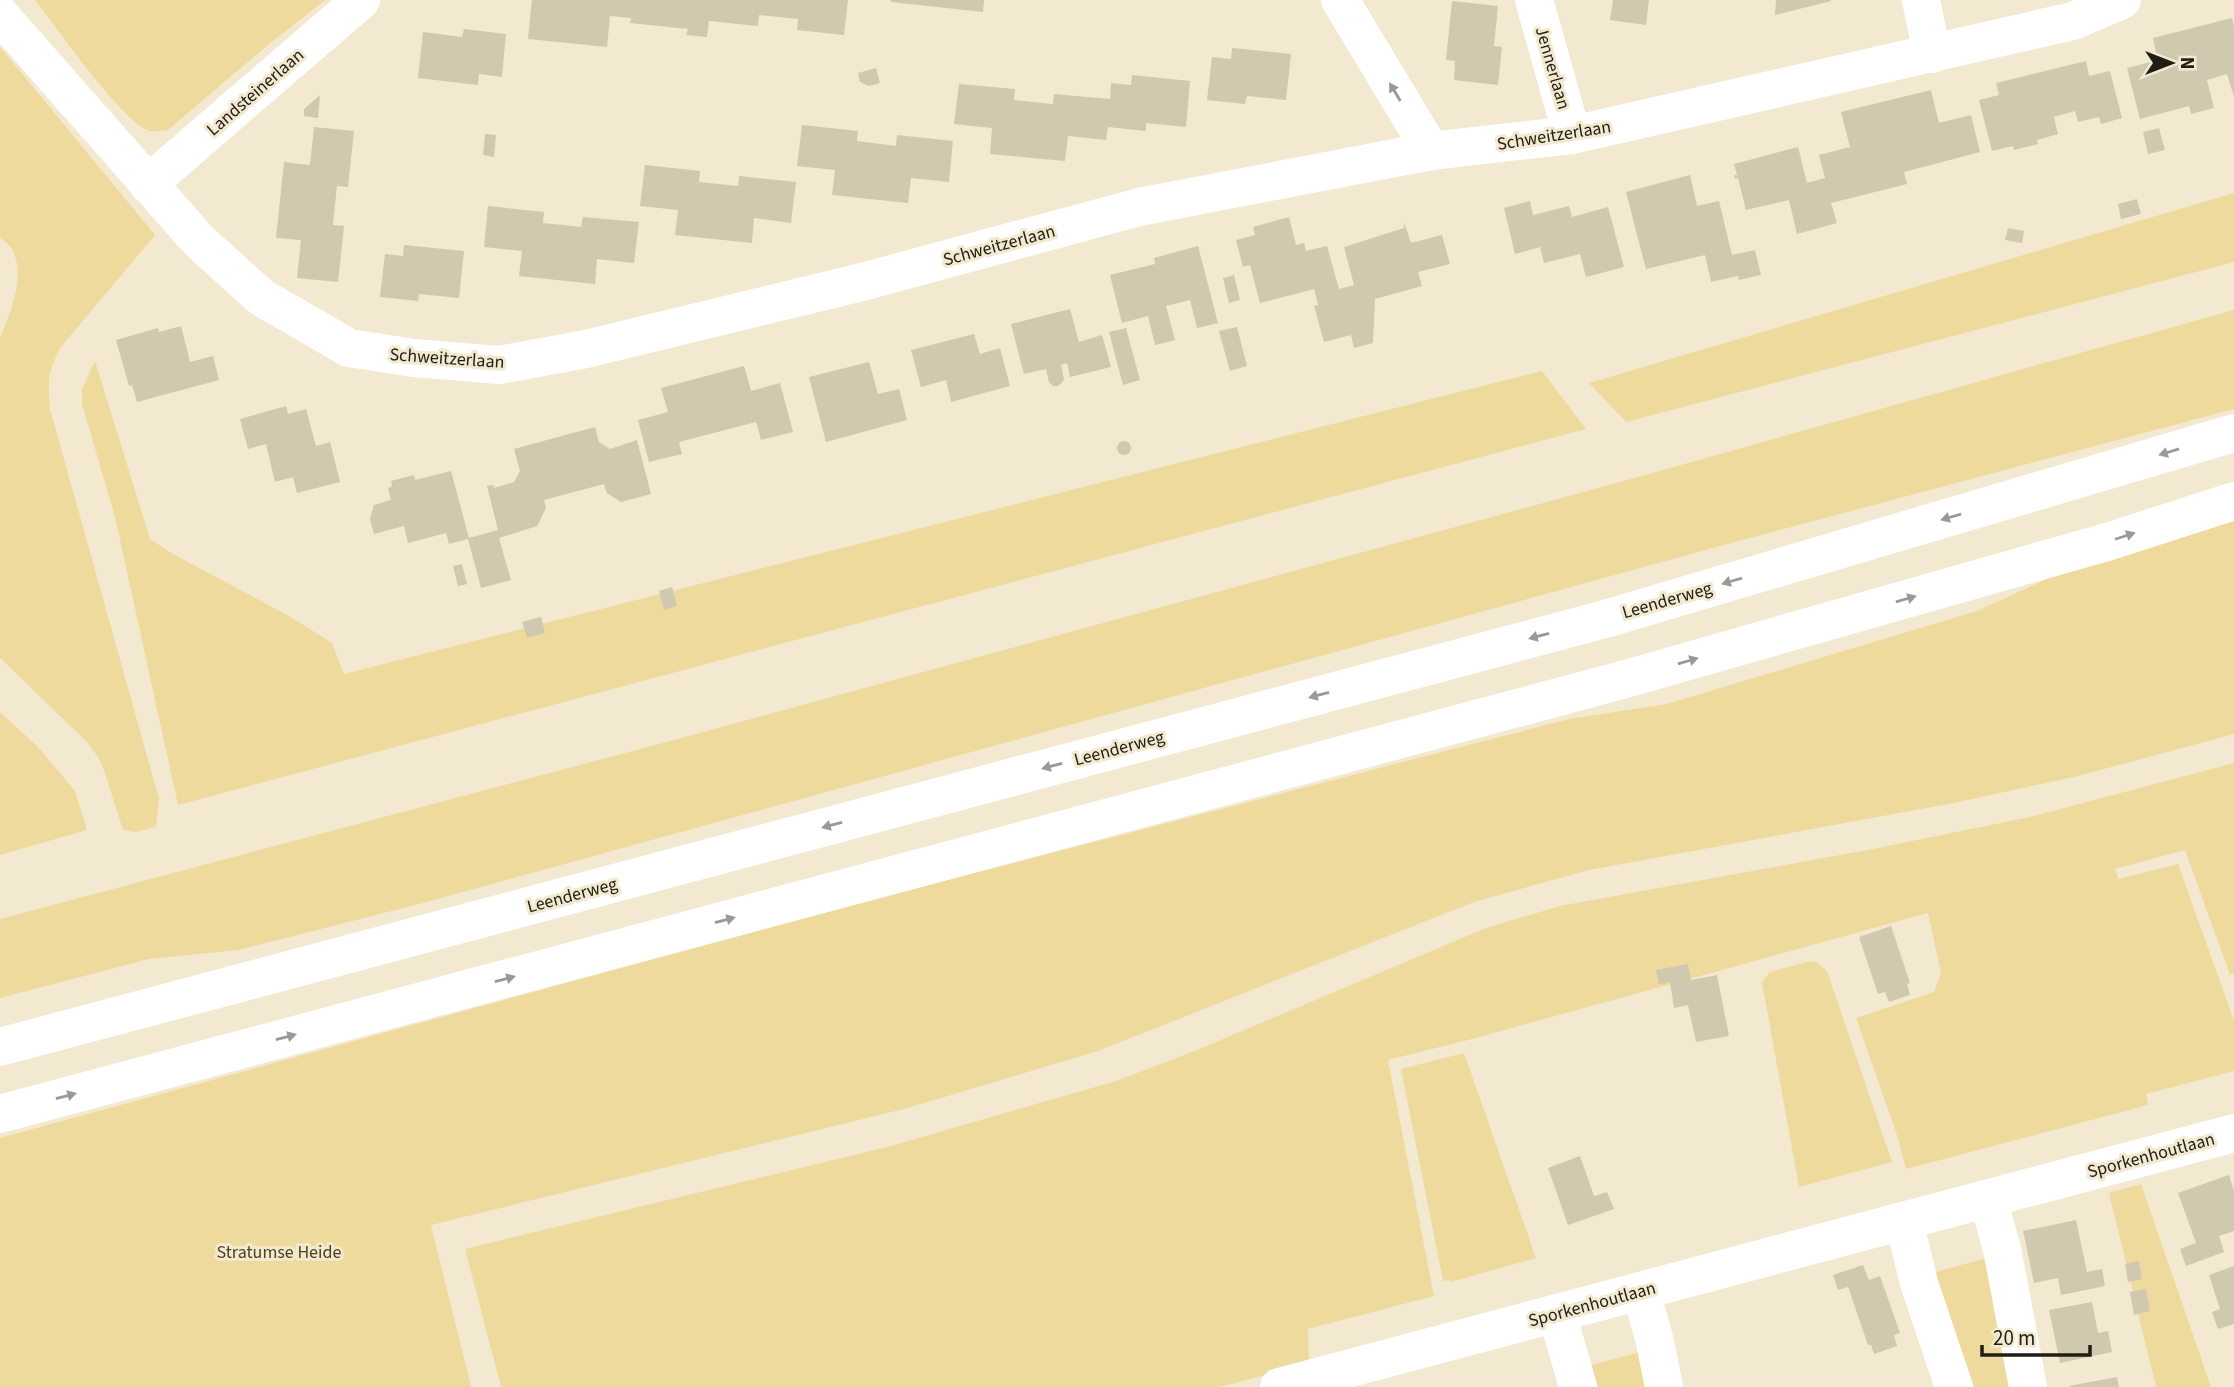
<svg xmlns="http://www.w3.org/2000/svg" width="2234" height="1387" font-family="'Source Sans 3',sans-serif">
	<rect width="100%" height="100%" fill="#f2e9d0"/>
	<g fill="#efda9d">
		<path d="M 35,0 L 325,0 L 263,49 L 168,130 C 162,130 154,133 147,130 C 118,116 58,29 35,0 Z"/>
		<path d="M 0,47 L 155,235 L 60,348 C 47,375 48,380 50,409 L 159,799 L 156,827 L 135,832 L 123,830 L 104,770 L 98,757 L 87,742 L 0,658 L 0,337 C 11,313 26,275 12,249 C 10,245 4,241 0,238 Z"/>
		<path d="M 2234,193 L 2234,262 L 1626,422 L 1589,383 Z"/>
		<path d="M 2234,310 L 2234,409 L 1731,543 L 423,903 L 238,950 L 149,959 L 0,998 L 0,919 L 674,740 L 1613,484 Z"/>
		<path d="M 95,361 L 150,539 L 173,554 L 289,616 L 332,643 L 344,674 L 1542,371 L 1586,429 L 178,805 L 115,517 L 82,404 L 82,389 Z"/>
		<path d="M 2234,520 L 2234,734 L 2078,776 L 1954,803 L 1589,870 L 1474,902 L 1098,1051 L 904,1109 L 431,1225 L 471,1387 L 0,1387 L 0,1138 L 866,901 L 1569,719 L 1667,704 L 1977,611 L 2051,577 Z"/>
		<path d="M 0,712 L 38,747 L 75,791 L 87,830 L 0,855 Z"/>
		<path d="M 2234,763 L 2234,973 L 2230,975 L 2185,850 L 2115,869 L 2118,879 L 2178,864 L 2234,1021 L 2234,1071 L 2146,1094 L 2148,1105 L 1906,1169 L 1898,1138 L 1856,1018 L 1934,992 L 1941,973 L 1928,913 L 1472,1039 L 1388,1060 L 1434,1296 L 1308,1329 L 1309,1364 L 1219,1387 L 501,1387 L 465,1249 L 887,1147 L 1116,1081 L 1197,1050 L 1486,928 L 1560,906 L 1868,850 L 2030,817 Z"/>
		<path d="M 1811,961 L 1816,962 L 1827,971 L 1892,1162 L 1799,1187 L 1762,982 L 1770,972 Z"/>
		<path d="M 1464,1053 L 1536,1258 L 1451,1282 L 1450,1280 L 1443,1281 L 1401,1069 Z"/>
		<path d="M 2141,1184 L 2211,1387 L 2156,1387 L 2109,1193 Z"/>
		<path d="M 1994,1256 L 2019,1387 L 1963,1387 L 1924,1275 Z"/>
		<path d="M 1648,1350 L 1655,1387 L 1586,1387 L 1580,1368 Z"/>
	</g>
	<g fill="#d0c8af">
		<path d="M 532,0 L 848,0 L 844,35 L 797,30 L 798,19 L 759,15 L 758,26 L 709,21 L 707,37 L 686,35 L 688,29 L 630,23 L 631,18 L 610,16 L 607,47 L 528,39 Z"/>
		<path d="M 891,0 L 984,0 L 983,12 L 891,2 Z"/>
		<path d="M 1613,0 L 1649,0 L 1646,25 L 1610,20 Z"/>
		<path d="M 1776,0 L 1831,0 L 1831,1 L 1775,15 Z"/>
		<path d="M 1452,1 L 1498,6 L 1494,46 L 1502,47 L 1498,85 L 1454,80 L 1455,61 L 1446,60 Z"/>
		<path d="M 2232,18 L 2234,27 L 2234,97 L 2227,74 L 2207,80 L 2214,108 L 2191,114 L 2189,106 L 2140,119 L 2127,68 L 2158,60 L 2153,38 Z"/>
		<path d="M 464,29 L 506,34 L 502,77 L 479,74 L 478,85 L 418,78 L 423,32 L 462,37 Z"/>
		<path d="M 1232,48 L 1291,54 L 1286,100 L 1247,96 L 1245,104 L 1207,100 L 1212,57 L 1231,59 Z"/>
		<path d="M 2086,61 L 2089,76 L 2110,71 L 2122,118 L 2101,124 L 2099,117 L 2078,122 L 2075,111 L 2054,117 L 2058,134 L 2037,140 L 2038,144 L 2014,150 L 2013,146 L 1992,151 L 1979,100 L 1999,95 L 1996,83 Z"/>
		<path d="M 876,68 L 880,83 L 869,86 L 860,82 L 858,73 Z"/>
		<path d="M 1132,75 L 1190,81 L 1186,127 L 1146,123 L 1146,131 L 1108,127 L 1106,140 L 1068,136 L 1065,161 L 990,154 L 992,128 L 954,124 L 959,84 L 1015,89 L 1014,100 L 1053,104 L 1054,94 L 1110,99 L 1111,83 L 1131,85 Z"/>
		<path d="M 1931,90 L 1939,123 L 1971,115 L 1980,152 L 1904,172 L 1907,184 L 1831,203 L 1837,223 L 1797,234 L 1789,200 L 1746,210 L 1738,178 L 1735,179 L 1734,175 L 1737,175 L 1734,164 L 1798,147 L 1807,183 L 1825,178 L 1819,155 L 1850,147 L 1841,112 Z"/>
		<path d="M 320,95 L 318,118 L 304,116 L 304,109 Z"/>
		<path d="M 802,125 L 858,131 L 857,141 L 896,146 L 897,135 L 953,141 L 949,182 L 911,178 L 908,203 L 832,195 L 835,170 L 797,166 Z"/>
		<path d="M 314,127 L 354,131 L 348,187 L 337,186 L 335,205 L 333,225 L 344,226 L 338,282 L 297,278 L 301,240 L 276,238 L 284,162 L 310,165 Z"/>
		<path d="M 2159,128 L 2165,150 L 2148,154 L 2143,132 Z"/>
		<path d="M 485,134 L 496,135 L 494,157 L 483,155 Z"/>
		<path d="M 645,165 L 700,171 L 699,182 L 738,186 L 739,176 L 796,182 L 791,223 L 754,218 L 752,243 L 675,235 L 678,210 L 640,206 Z"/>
		<path d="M 1690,175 L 1697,206 L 1719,201 L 1732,255 L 1755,250 L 1761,275 L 1739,280 L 1738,276 L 1711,282 L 1705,255 L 1646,269 L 1626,192 Z"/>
		<path d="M 2137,199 L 2141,214 L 2121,219 L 2118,204 Z"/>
		<path d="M 1530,201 L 1533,215 L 1569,206 L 1572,217 L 1608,207 L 1624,267 L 1586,277 L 1580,254 L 1544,263 L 1540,247 L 1515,254 L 1504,208 Z"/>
		<path d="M 488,206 L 544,212 L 543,223 L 563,225 L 581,227 L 583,217 L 639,222 L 634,263 L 597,259 L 595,284 L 519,276 L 522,251 L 484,247 Z"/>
		<path d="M 1289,217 L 1296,245 L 1304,243 L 1306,251 L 1327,246 L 1339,289 L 1354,285 L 1344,247 L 1404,228 L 1404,222 L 1411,243 L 1442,235 L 1450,264 L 1418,272 L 1422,286 L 1375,299 L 1373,343 L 1354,348 L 1351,335 L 1324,342 L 1314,306 L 1318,305 L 1314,289 L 1260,303 L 1250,265 L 1243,267 L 1236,240 L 1255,235 L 1253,227 Z"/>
		<path d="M 2008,228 L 2024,231 L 2022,243 L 2005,240 Z"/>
		<path d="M 404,245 L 464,251 L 459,298 L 419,294 L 418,301 L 380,297 L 385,254 L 403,256 Z"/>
		<path d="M 1198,246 L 1218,323 L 1197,328 L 1190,300 L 1166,306 L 1175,340 L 1155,345 L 1148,316 L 1122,323 L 1110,275 L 1155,264 L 1154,258 Z"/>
		<path d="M 1234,275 L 1240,300 L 1229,303 L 1223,278 Z"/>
		<path d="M 1070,309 L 1079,342 L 1102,335 L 1111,367 L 1070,377 L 1067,363 L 1061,365 L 1064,380 L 1058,386 L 1053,386 L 1049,382 L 1046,369 L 1024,374 L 1011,324 Z"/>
		<path d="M 181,326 L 190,362 L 213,356 L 219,380 L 137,402 L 132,385 L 129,386 L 116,340 L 158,328 L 159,332 Z"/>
		<path d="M 1237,327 L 1247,366 L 1230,371 L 1219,331 Z"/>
		<path d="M 1126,328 L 1140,380 L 1123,385 L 1109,332 Z"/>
		<path d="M 974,334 L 980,354 L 1000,348 L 1010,386 L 951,402 L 946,380 L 921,387 L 911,350 Z"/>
		<path d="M 869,362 L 878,394 L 899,389 L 907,420 L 826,442 L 809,377 Z"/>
		<path d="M 744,366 L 751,391 L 780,383 L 793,432 L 761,440 L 756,422 L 679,442 L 682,454 L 649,462 L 638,420 L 668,412 L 661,388 Z"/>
		<path d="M 286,406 L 288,414 L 306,409 L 316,446 L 330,442 L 340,482 L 297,493 L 293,477 L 275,482 L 266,444 L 248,449 L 240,419 Z"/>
		<path d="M 595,427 L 599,442 L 610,449 L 637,440 L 651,494 L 621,502 L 607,493 L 604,484 L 544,500 L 546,508 L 537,526 L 499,538 L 511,580 L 481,588 L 468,539 L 449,544 L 446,533 L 408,543 L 404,526 L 374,534 L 370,519 L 374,505 L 391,500 L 388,488 L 392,486 L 391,481 L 414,475 L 415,480 L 451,471 L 469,538 L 498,530 L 487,486 L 493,485 L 494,488 L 514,482 L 520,471 L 514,449 Z"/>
		<circle cx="1124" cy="448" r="7"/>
		<path d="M 462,564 L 467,584 L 458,586 L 453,566 Z"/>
		<path d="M 672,587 L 677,606 L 664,610 L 659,591 Z"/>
		<path d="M 541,617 L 545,633 L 527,638 L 522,622 Z"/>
		<path d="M 1891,926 L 1910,983 L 1907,984 L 1910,995 L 1889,1002 L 1885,992 L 1878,994 L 1859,937 Z"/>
		<path d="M 1688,964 L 1691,980 L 1717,975 L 1729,1036 L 1696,1042 L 1688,1005 L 1674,1008 L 1670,982 L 1659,984 L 1656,970 Z"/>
		<path d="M 1580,1156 L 1594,1196 L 1607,1192 L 1614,1209 L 1568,1225 L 1548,1168 Z"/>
		<path d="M 2229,1175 L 2234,1191 L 2234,1231 L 2219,1236 L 2224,1252 L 2186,1266 L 2180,1249 L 2196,1243 L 2178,1193 Z"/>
		<path d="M 2076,1220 L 2087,1272 L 2102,1269 L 2105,1286 L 2061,1295 L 2058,1278 L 2034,1283 L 2023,1231 Z"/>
		<path d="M 2139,1261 L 2142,1279 L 2128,1282 L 2125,1264 Z"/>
		<path d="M 1863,1265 L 1869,1280 L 1880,1276 L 1900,1333 L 1894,1335 L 1897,1346 L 1874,1354 L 1871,1345 L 1868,1345 L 1848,1287 L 1838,1290 L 1833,1275 Z"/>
		<path d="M 2234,1266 L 2234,1324 L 2218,1329 L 2212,1312 L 2220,1309 L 2209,1275 Z"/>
		<path d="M 2146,1289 L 2150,1311 L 2134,1315 L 2130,1292 Z"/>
		<path d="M 2092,1302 L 2098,1333 L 2108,1331 L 2112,1352 L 2060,1363 L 2049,1310 Z"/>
		<path d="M 2117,1377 L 2119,1387 L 2070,1387 L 2069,1386 Z"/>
	</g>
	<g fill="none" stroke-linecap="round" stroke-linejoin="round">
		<g stroke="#fff" stroke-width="38">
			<path d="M 1340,0 L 1431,151"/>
			<path d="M 1534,0 L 1572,135"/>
			<path d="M 1921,0 L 1932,54"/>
			<path d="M 0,15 L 199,241 L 261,297 L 349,348 L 414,358 L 499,365 L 586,349 L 866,281 L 1139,207 L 1431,151 L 1572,135 L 2073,21 L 2122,0"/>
			<path d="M 148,184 L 361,0"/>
			<path d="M 1988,1199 L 2002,1249 L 2028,1387"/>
			<path d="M 1904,1221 L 1919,1283 L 1954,1387"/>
			<path d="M 1641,1291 L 1655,1342 L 1664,1387"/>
			<path d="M 1557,1313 L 1578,1387"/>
			<path d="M 1279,1387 L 2234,1133"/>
		</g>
		<g stroke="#fff" stroke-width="38">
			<path d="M 0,1047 L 1605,619 L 2234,433"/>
			<path d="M 0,1114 L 1622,680 L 2107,542 L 2234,501"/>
		</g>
	</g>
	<defs><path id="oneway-solid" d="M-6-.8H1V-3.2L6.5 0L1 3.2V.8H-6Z" transform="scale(1.75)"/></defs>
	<g fill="#9b9995">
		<use href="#oneway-solid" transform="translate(1395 92) rotate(-121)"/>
		<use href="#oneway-solid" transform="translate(2169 452) rotate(163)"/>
		<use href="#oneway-solid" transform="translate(1951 517) rotate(164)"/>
		<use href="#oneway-solid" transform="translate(2125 536) rotate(-18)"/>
		<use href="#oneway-solid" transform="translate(1732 581) rotate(164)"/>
		<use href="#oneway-solid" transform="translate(1906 599) rotate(-16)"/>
		<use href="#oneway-solid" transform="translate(1539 636) rotate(165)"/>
		<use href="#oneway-solid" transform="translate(1688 661) rotate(-16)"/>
		<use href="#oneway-solid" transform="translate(1319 695) rotate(165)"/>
		<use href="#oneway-solid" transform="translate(1052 766) rotate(165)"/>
		<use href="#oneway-solid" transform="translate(832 825) rotate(165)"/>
		<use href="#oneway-solid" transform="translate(725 920) rotate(-15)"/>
		<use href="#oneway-solid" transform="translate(505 979) rotate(-15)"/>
		<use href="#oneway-solid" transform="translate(286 1037) rotate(-15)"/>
		<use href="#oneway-solid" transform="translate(66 1096) rotate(-15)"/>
	</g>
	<g text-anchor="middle" stroke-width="6" stroke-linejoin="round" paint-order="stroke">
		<g font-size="18" fill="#201d14" stroke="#f2e9d0">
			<text transform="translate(1553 68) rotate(74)" y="6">Jennerlaan</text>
			<text transform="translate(255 92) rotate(-41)" y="6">Landsteinerlaan</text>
			<text transform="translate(1554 135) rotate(-9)" y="6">Schweitzerlaan</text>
			<text transform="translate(999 245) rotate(-15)" y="6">Schweitzerlaan</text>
			<text transform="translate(447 358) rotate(4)" y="6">Schweitzerlaan</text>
			<text transform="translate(1667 600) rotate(-16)" y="6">Leenderweg</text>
			<text transform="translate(1119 748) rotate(-15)" y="6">Leenderweg</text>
			<text transform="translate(572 895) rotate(-15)" y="6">Leenderweg</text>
			<text transform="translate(2151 1155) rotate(-15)" y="6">Sporkenhoutlaan</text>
			<text transform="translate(1592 1304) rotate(-15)" y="6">Sporkenhoutlaan</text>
		</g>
		<g font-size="18" fill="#4e411b" stroke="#f2e9d0">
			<text x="279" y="1258">Stratumse Heide</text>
		</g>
	</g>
	<g transform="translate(2171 63) rotate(90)" stroke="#f2e9d0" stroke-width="5" paint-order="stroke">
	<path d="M0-5L12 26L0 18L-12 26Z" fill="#201d14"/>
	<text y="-10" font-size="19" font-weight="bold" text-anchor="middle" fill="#201d14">N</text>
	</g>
	<path d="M1982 1345v10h108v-10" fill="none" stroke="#201d14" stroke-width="3.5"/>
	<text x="1993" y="1345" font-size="21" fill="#201d14" stroke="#f2e9d0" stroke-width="5" paint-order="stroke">20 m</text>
</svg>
